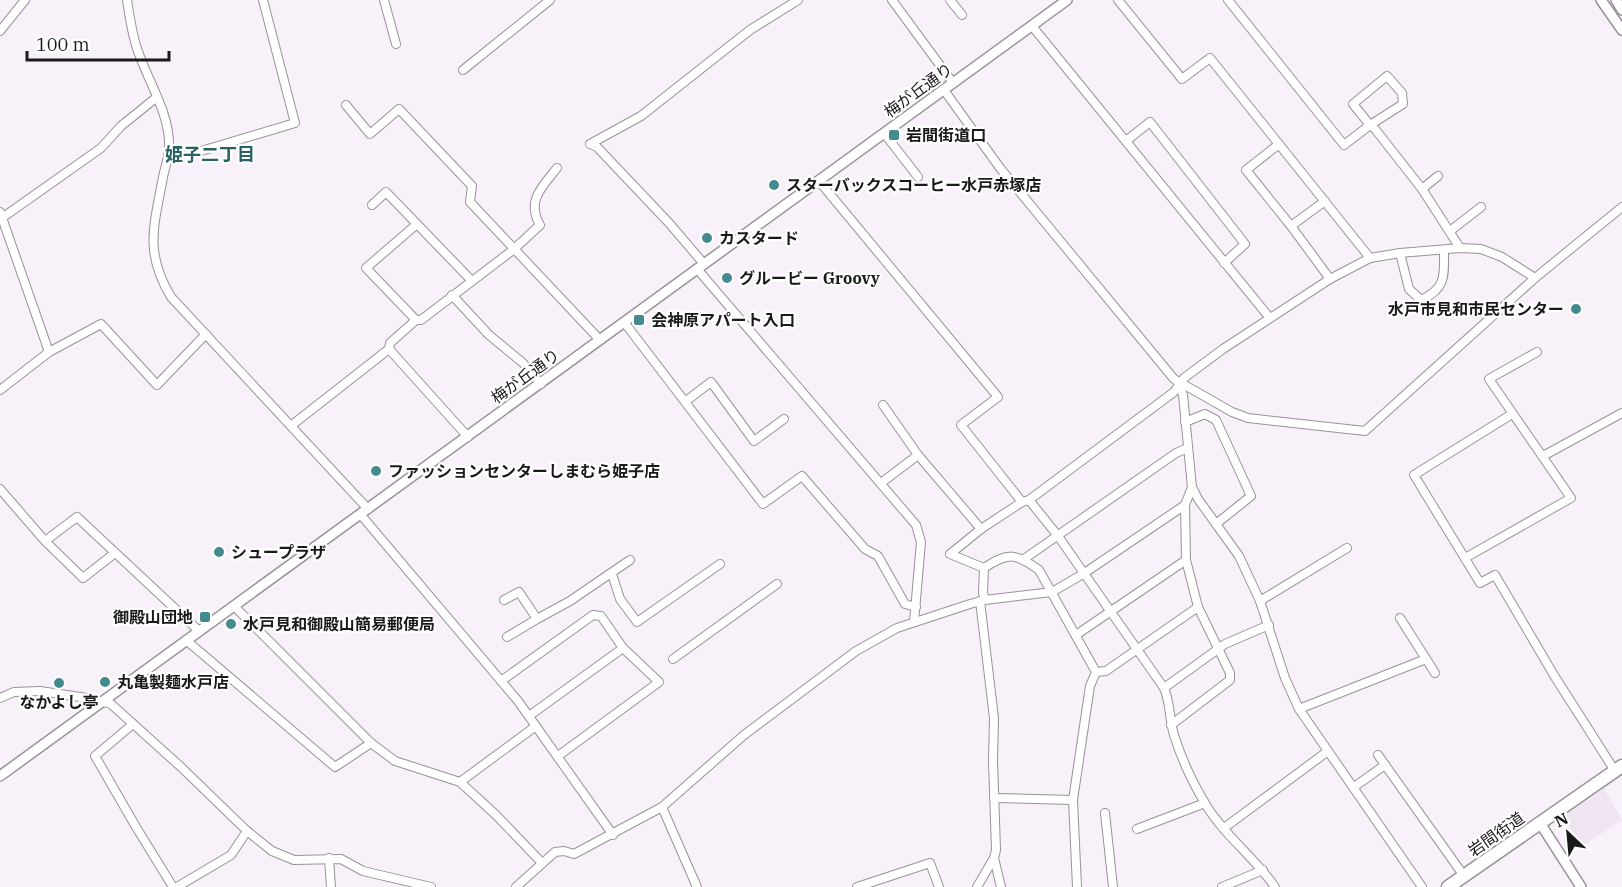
<svg xmlns="http://www.w3.org/2000/svg" width="1622" height="887" font-family="'IBM Plex Serif','Noto Sans JP',serif">
	<rect width="100%" height="100%" fill="#f8f1f9"/>
	<path fill="#efe4f1" d="M 1604,789 L 1622,820 L 1582,846 L 1563,817 Z"/>
	<g fill="none" stroke-linecap="round" stroke-linejoin="round">
		<defs>
			<g id="minor">
				<path d="M 127,0 C 130,18 132,37 139,54 C 150,85 171,116 169,150 C 168,159 165,168 163,177 C 154,226 144,252 171,297 L 368,509"/>
				<path d="M 384,0 L 396,44"/>
				<path d="M 892,0 L 953,83"/>
				<path d="M 950,0 L 962,15"/>
				<path d="M 1118,0 L 1182,79 L 1210,58 L 1370,258"/>
				<path d="M 1228,0 L 1344,145 L 1370,125 L 1375,129 L 1422,189 L 1460,248"/>
				<path d="M 1032,26 L 1269,317"/>
				<path d="M 0,31 L 25,0"/>
				<path d="M 463,70 L 550,0"/>
				<path d="M 1387,76 L 1402,93 L 1403,104 L 1370,125 L 1353,104 Z"/>
				<path d="M 944,90 L 1000,168 L 1174,379 L 1232,412 L 1248,418 L 1365,431 L 1535,278 L 1622,207"/>
				<path d="M 346,105 L 370,134 L 399,109 L 472,186 L 470,202 L 600,340"/>
				<path d="M 884,133 L 918,177"/>
				<path d="M 1126,141 L 1150,122 L 1245,244 L 1224,263"/>
				<path d="M 1279,144 L 1246,170 L 1291,226 L 1330,279"/>
				<path d="M 181,157 L 295,123 L 263,0"/>
				<path d="M 819,181 L 998,397 L 961,425 L 1022,502"/>
				<path d="M 1422,189 L 1438,176"/>
				<path d="M 372,205 L 386,192 L 471,280"/>
				<path d="M 0,212 L 49,352"/>
				<path d="M 2,218 L 101,148 L 121,126 L 157,97"/>
				<path d="M 417,224 L 366,268 L 416,320 L 421,320 L 513,250 L 540,225 C 526,201 542,187 557,168"/>
				<path d="M 1291,226 L 1325,201"/>
				<path d="M 1450,231 L 1481,207"/>
				<path d="M 1400,253 L 1409,289 L 1421,300 C 1447,288 1444,275 1444,250"/>
				<path d="M 704,264 L 669,223 L 597,147 L 590,144 L 641,116 L 750,30 L 798,0"/>
				<path d="M 698,270 L 916,525 L 921,542 L 914,622"/>
				<path d="M 452,295 L 489,335 L 523,363 L 541,384"/>
				<path d="M 624,322 L 763,504 L 802,476 L 865,549 L 878,556 L 905,604 L 916,607"/>
				<path d="M 389,349 L 468,437"/>
				<path d="M 1179,384 L 1183,395 L 1192,487 L 1198,499 L 1239,556 L 1260,601 L 1285,678 L 1299,709 L 1422,887"/>
				<path d="M 0,390 L 49,352 L 101,324 L 157,385 L 206,334"/>
				<path d="M 686,401 L 711,382 L 754,441 L 784,419"/>
				<path d="M 883,405 L 918,455"/>
				<path d="M 1512,414 L 1414,475 L 1480,583 L 1495,575 L 1555,677 L 1615,771"/>
				<path d="M 1185,422 L 1205,414 L 1216,420 L 1251,496 L 1216,524"/>
				<path d="M 292,425 L 389,349 L 390,343 L 416,320"/>
				<path d="M 1543,456 L 1622,413"/>
				<path d="M 881,483 L 918,455 L 981,529"/>
				<path d="M 0,489 L 45,541"/>
				<path d="M 1029,500 L 1058,536 L 1164,688 C 1171,704 1169,722 1175,738 C 1182,760 1194,785 1206,805 C 1224,835 1255,858 1275,887"/>
				<path d="M 361,515 L 518,701 L 613,835"/>
				<path d="M 115,553 L 83,578 L 45,541 L 77,517 L 199,631"/>
				<path d="M 1465,558 L 1571,498 L 1489,379 L 1537,352"/>
				<path d="M 1024,559 L 1176,453 L 1188,448"/>
				<path d="M 984,568 L 950,554 L 981,529 L 1022,502 L 1029,500 L 1174,392 L 1184,378 L 1223,349 L 1330,279 L 1370,258 L 1400,253 L 1460,248 L 1481,249 L 1502,257 L 1535,278"/>
				<path d="M 612,574 L 620,599 L 637,622 L 720,564"/>
				<path d="M 504,600 L 519,592 L 537,619 L 570,601 L 630,560"/>
				<path d="M 985,600 L 983,593 L 984,568 C 1008,552 1016,553 1039,570 L 1096,672 L 1090,686 L 1073,800 L 1077,887"/>
				<path d="M 980,601 L 994,718 L 993,761 L 996,850 L 994,858 L 1001,887"/>
				<path d="M 1260,601 L 1347,548"/>
				<path d="M 234,606 L 371,743 L 395,761 L 460,782 L 496,815 L 542,863"/>
				<path d="M 1400,618 L 1435,673"/>
				<path d="M 1076,635 L 1186,560"/>
				<path d="M 507,637 L 537,619"/>
				<path d="M 186,640 L 335,767 L 371,743"/>
				<path d="M 673,659 L 777,584"/>
				<path d="M 1096,672 L 1106,671 L 1198,607"/>
				<path d="M 501,681 L 593,615 L 601,616 L 623,648 L 529,716"/>
				<path d="M 1164,688 L 1225,644 L 1269,625"/>
				<path d="M 0,698 L 14,692 L 40,691 L 87,698 L 111,704 L 181,767 L 247,831 L 272,851 L 294,860 L 341,859 L 363,871 L 431,887"/>
				<path d="M 1299,709 L 1426,659"/>
				<path d="M 133,724 L 95,756 L 136,827 L 173,887"/>
				<path d="M 1171,725 L 1230,680 L 1230,673 L 1198,607 L 1186,560 L 1185,505 L 1192,487"/>
				<path d="M 1378,755 L 1464,876"/>
				<path d="M 558,756 L 659,682 L 623,648"/>
				<path d="M 460,782 L 536,726"/>
				<path d="M 1354,787 L 1385,765"/>
				<path d="M 994,798 L 1073,800"/>
				<path d="M 662,807 L 697,887"/>
				<path d="M 1105,813 L 1113,887"/>
				<path d="M 1224,828 L 1328,751"/>
				<path d="M 1137,829 L 1205,803"/>
				<path d="M 329,858 L 331,887"/>
				<path d="M 177,887 L 231,855 L 247,831"/>
				<path d="M 516,887 L 555,852 L 564,851 L 574,854 L 662,807 L 744,735 L 856,651 L 897,628 L 970,604 L 985,600 L 1052,592 L 1083,574 L 1185,505"/>
				<path d="M 857,887 L 930,863 L 939,887"/>
				<path d="M 977,887 L 994,858"/>
				<path d="M 1222,887 L 1263,870"/>
			</g>
			<g id="tertiary">
				<path d="M 1601,0 L 1622,30"/>
				<path d="M 1616,0 L 1622,10"/>
				<path d="M 0,776 L 1067,0"/>
				<path d="M 1540,823 L 1581,887"/>
			</g>
			<path id="primary" d="M 1448,887 L 1622,766"/>
		</defs>
		<use href="#minor" stroke="#989299" stroke-width="10"/>
		<use href="#tertiary" stroke="#989299" stroke-width="12"/>
		<use href="#primary" stroke="#989299" stroke-width="15"/>
		<use href="#minor" stroke="#fff" stroke-width="8"/>
		<use href="#tertiary" stroke="#fff" stroke-width="9"/>
		<use href="#primary" stroke="#fff" stroke-width="12"/>
	</g>
	<g fill="#438b8e" stroke="#fff" stroke-width="2">
		<rect x="888" y="129" width="12" height="12" rx="3"/>
		<circle cx="774" cy="185" r="6"/>
		<circle cx="707" cy="238" r="6"/>
		<circle cx="727" cy="278" r="6"/>
		<circle cx="1576" cy="309" r="6"/>
		<rect x="633" y="314" width="12" height="12" rx="3"/>
		<circle cx="376" cy="471" r="6"/>
		<circle cx="219" cy="552" r="6"/>
		<rect x="199" y="611" width="12" height="12" rx="3"/>
		<circle cx="231" cy="624" r="6"/>
		<circle cx="105" cy="682" r="6"/>
		<circle cx="59" cy="683" r="6"/>
	</g>
	<g text-anchor="middle" stroke-width="4.5" stroke-linejoin="round" paint-order="stroke">
		<g font-size="16" fill="#1c191c" stroke="#fff">
			<text transform="translate(918 90) rotate(-36)" y="6">梅が丘通り</text>
			<text transform="translate(525 376) rotate(-36)" y="6">梅が丘通り</text>
			<text transform="translate(1496 834) rotate(-35)" y="6">岩間街道</text>
		</g>
		<g font-size="16" font-weight="bold" fill="#1c191c" stroke="#fff" text-anchor="start">
			<text x="906" y="141">岩間街道口</text>
			<text x="786" y="191">スターバックスコーヒー水戸赤塚店</text>
			<text x="719" y="244">カスタード</text>
			<text x="739" y="284">グルービー Groovy</text>
			<text x="1564" y="315" text-anchor="end">水戸市見和市民センター</text>
			<text x="651" y="326">会神原アパート入口</text>
			<text x="388" y="477">ファッションセンターしまむら姫子店</text>
			<text x="231" y="558">シュープラザ</text>
			<text x="193" y="623" text-anchor="end">御殿山団地</text>
			<text x="243" y="630">水戸見和御殿山簡易郵便局</text>
			<text x="117" y="688">丸亀製麺水戸店</text>
			<text x="59" y="708" text-anchor="middle">なかよし亭</text>
		</g>
		<g font-size="18" font-weight="bold" fill="#286264" stroke="#fff">
			<text x="210" y="161">姫子二丁目</text>
		</g>
	</g>
	<g transform="translate(1568 833) rotate(334)" stroke="#ffffff" stroke-width="4.5" paint-order="stroke">
	<path d="M0-4.5L10 22L0 15L-10 22Z" fill="#1c191c"/>
	<text y="-9" font-size="16" font-weight="bold" text-anchor="middle" fill="#1c191c">N</text>
	</g>
	<path d="M27 51v9h142v-9" fill="none" stroke="#1c191c" stroke-width="3"/>
	<text x="36" y="51" font-size="18" fill="#1c191c" stroke="#ffffff" stroke-width="4.5" paint-order="stroke">100 m</text>
</svg>
